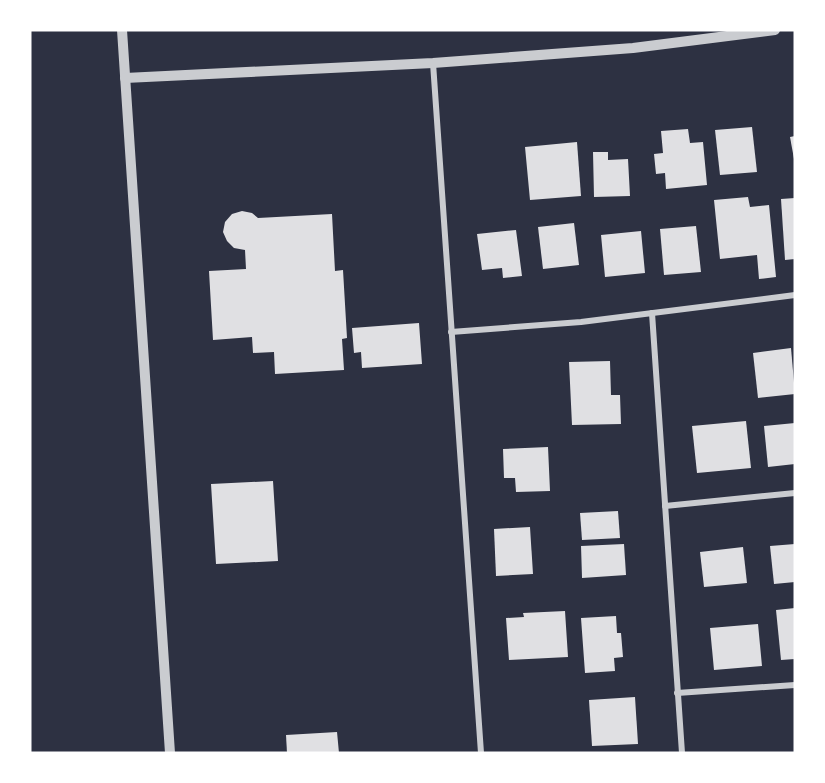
<svg xmlns="http://www.w3.org/2000/svg" width="825" height="783" font-family="'Fira Sans Condensed',sans-serif">
	<rect width="100%" height="100%" fill="#2d3142"/>
	<g fill="#e0e0e3">
		<path d="M 752,127 L 757,172 L 720,175 L 715,130 Z"/>
		<path d="M 688,129 L 690,143 L 703,142 L 707,185 L 666,189 L 665,173 L 656,174 L 654,154 L 663,153 L 661,131 Z"/>
		<path d="M 795,136 L 795,159 L 794,159 L 790,137 Z"/>
		<path d="M 577,142 L 581,196 L 530,200 L 525,147 Z"/>
		<path d="M 593,152 L 608,152 L 608,160 L 628,159 L 630,196 L 594,197 Z"/>
		<path d="M 748,197 L 750,207 L 769,205 L 776,277 L 759,279 L 757,255 L 720,259 L 714,200 Z"/>
		<path d="M 795,198 L 795,259 L 785,260 L 781,199 Z"/>
		<path d="M 242,211 L 252,213 L 258,218 L 332,214 L 335,271 L 343,270 L 347,338 L 342,339 L 344,370 L 275,374 L 274,352 L 253,353 L 252,337 L 213,340 L 209,271 L 246,269 L 245,250 L 234,248 L 227,241 L 223,232 L 225,222 L 232,214 Z"/>
		<path d="M 574,223 L 579,265 L 543,269 L 538,227 Z"/>
		<path d="M 696,226 L 701,272 L 664,275 L 660,229 Z"/>
		<path d="M 516,230 L 522,276 L 503,278 L 502,268 L 482,270 L 477,234 Z"/>
		<path d="M 641,231 L 645,273 L 605,277 L 601,235 Z"/>
		<path d="M 419,323 L 422,364 L 362,368 L 361,352 L 354,353 L 352,328 Z"/>
		<path d="M 791,348 L 795,394 L 758,398 L 753,353 Z"/>
		<path d="M 610,361 L 611,395 L 620,395 L 621,424 L 572,425 L 569,362 Z"/>
		<path d="M 746,421 L 751,468 L 697,473 L 692,426 Z"/>
		<path d="M 795,423 L 795,464 L 768,467 L 764,426 Z"/>
		<path d="M 548,447 L 550,491 L 516,492 L 515,478 L 504,478 L 503,449 Z"/>
		<path d="M 273,481 L 278,561 L 216,564 L 211,484 Z"/>
		<path d="M 618,511 L 620,538 L 582,540 L 580,513 Z"/>
		<path d="M 530,527 L 533,574 L 496,576 L 494,529 Z"/>
		<path d="M 624,544 L 626,575 L 582,578 L 581,546 Z"/>
		<path d="M 795,544 L 795,582 L 774,584 L 770,546 Z"/>
		<path d="M 743,547 L 747,583 L 704,587 L 700,552 Z"/>
		<path d="M 795,608 L 795,659 L 781,660 L 776,610 Z"/>
		<path d="M 565,611 L 568,657 L 509,660 L 506,618 L 524,617 L 523,613 Z"/>
		<path d="M 616,616 L 617,633 L 621,633 L 623,657 L 614,658 L 615,671 L 585,673 L 581,618 Z"/>
		<path d="M 758,624 L 762,666 L 714,670 L 710,628 Z"/>
		<path d="M 635,697 L 638,744 L 592,746 L 589,700 Z"/>
		<path d="M 337,732 L 339,753 L 287,753 L 286,735 Z"/>
	</g>
	<g fill="none" stroke-linecap="round" stroke-linejoin="round">
		<g stroke="#caccd0" stroke-width="6">
			<path d="M 433,63 L 481,753"/>
			<path d="M 652,313 L 682,753"/>
			<path d="M 451,332 L 581,322 L 795,295"/>
			<path d="M 665,506 L 795,493"/>
			<path d="M 677,693 L 795,685"/>
		</g>
		<g stroke="#caccd0" stroke-width="10">
			<path d="M 122,30 L 170,753"/>
			<path d="M 125,78 L 433,63 L 633,48 L 775,30"/>
		</g>
	</g>
	<rect width="825" height="783" fill="none" stroke="#ffffff" stroke-width="63"/>
</svg>
